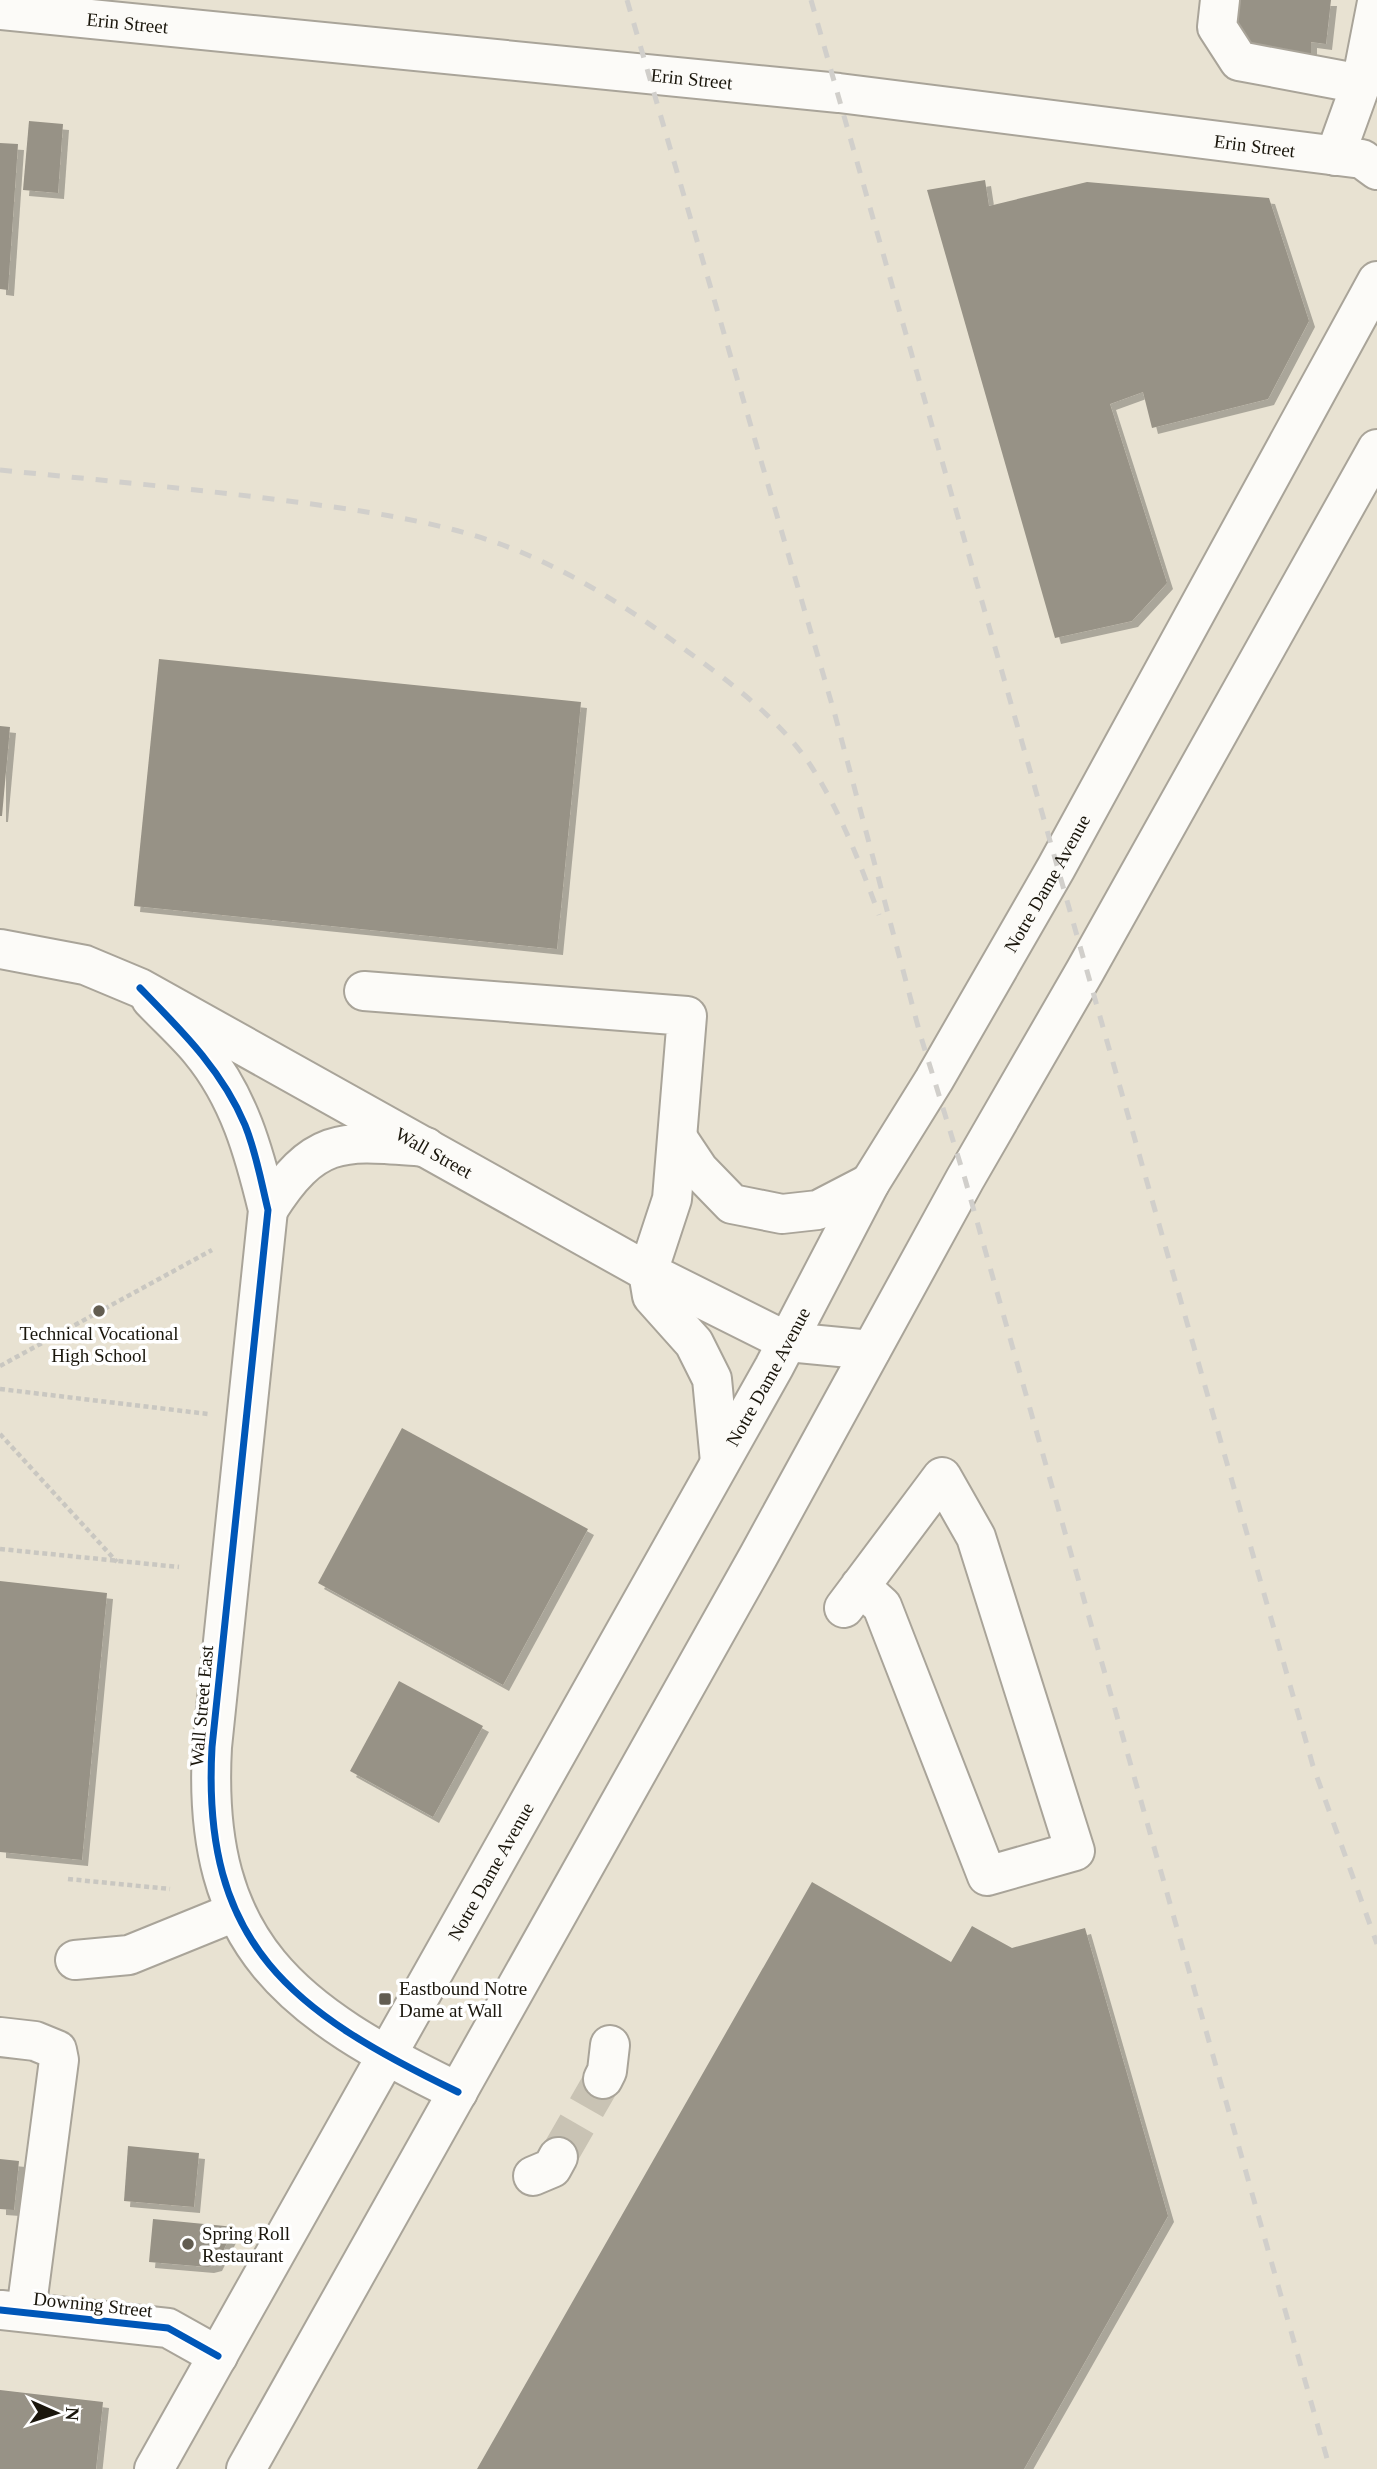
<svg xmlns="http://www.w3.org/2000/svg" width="1377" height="2469" font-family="Georgia,serif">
	<defs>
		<filter id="shadow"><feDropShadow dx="6" dy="6" stdDeviation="0" flood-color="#0004"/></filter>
	</defs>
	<rect width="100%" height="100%" fill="#e8e2d2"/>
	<g fill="#979286" filter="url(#shadow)">
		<path d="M 1238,0 L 1331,0 L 1326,44 L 1311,42 L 1311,57 L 1257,52 L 1234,26 Z"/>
		<path d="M 29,121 L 63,124 L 58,193 L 23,190 Z"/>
		<path d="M 0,143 L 18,144 L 8,290 L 0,289 Z"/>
		<path d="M 985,180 L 989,206 L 1087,182 L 1269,198 L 1309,321 L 1268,399 L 1152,428 L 1143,392 L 1110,404 L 1167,583 L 1132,621 L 1055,638 L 927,190 Z"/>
		<path d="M 159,659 L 581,702 L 557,949 L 134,906 Z"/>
		<path d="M 0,726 L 10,727 L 2,816 L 0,816 Z"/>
		<path d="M 402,1428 L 588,1529 L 503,1685 L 318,1583 Z"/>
		<path d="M 0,1581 L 107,1593 L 82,1860 L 0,1852 Z"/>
		<path d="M 399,1681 L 483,1726 L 433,1817 L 350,1771 Z"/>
		<path d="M 812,1882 L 951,1962 L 972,1926 L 1012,1948 L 1085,1928 L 1168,2216 L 1024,2469 L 477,2469 Z"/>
		<path d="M 128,2146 L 199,2153 L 194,2207 L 124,2201 Z"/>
		<path d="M 0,2159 L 19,2161 L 14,2210 L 0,2209 Z"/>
		<path d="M 153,2219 L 235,2227 L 216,2265 L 208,2267 L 149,2262 Z"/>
		<path d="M 0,2390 L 103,2402 L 96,2469 L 0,2469 Z"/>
	</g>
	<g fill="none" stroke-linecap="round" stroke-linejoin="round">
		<path stroke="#c9c3b4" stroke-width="38" stroke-dasharray="38 19" stroke-linecap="butt" d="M 558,2157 L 603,2079"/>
		<defs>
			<g id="minor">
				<path d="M 1220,0 L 1217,27 L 1239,61 L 1361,84"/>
				<path d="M 1335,156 L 1361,84 L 1377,2"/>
				<path d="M 364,991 L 687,1016 L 672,1199 L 648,1272"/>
				<path d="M 151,999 C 167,1016 185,1032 200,1050 C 239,1097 254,1152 268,1210 L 212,1747 C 201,1946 293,2012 458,2092"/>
				<path d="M 679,1140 L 699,1170 L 732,1204 L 782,1214 L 818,1210 L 870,1183"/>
				<path d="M 268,1210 C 316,1133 346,1141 426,1147"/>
				<path d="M 844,1608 L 942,1477 L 976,1537 L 1075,1851 L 987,1876 L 882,1606 L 860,1586"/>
				<path d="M 75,1960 L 129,1955 L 235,1912"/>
				<path d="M 0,2037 L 35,2041 L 57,2050 L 59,2060 L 26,2312"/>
				<path d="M 603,2079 L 607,2071 L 610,2045"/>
				<path d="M 533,2176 L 552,2168 L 558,2157"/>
				<path d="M 1,2310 L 168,2328 L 218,2356"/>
			</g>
			<g id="major">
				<path id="s1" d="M 0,10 L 839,93 L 1362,159 L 1377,170"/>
				<path id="s2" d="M 0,949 L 85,965 L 140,988 L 648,1272 L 788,1342 L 871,1350"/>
				<path d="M 648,1272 L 652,1296 L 694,1343 L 712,1379 L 720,1462"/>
				<path id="s3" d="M 154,2469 L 774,1367 L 870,1183 L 934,1080 L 1056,868 L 1377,281"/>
				<path d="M 246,2469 L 759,1555 L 965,1179 L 1085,971 L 1377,449"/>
			</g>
		</defs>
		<use href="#minor" stroke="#a9a499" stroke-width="42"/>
		<use href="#major" stroke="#a9a499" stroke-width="42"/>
		<g stroke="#c9c7c1" stroke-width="4.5" stroke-dasharray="5 3.5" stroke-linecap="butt">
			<path d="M 0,1366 L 212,1250"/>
			<path d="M 0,1389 L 208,1414"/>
			<path d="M 0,1434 L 117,1562"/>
			<path d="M 0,1549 L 179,1567"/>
			<path d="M 68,1879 L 170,1889"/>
		</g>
		<use href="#minor" stroke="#fcfbf8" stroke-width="38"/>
		<use href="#major" stroke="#fcfbf8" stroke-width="38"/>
		<g stroke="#d1cfcb" stroke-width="5" stroke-dasharray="12 12" stroke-linecap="butt">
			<path d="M 627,0 L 835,715 L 920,1034 L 965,1179 L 1330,2469"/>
			<path d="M 811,0 L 1313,1766 L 1377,1944"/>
			<path d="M 0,470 C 99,480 197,489 296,502 C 365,511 437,521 503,545 C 572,571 632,610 691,654 C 734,685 781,721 811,766 C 841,813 860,863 879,915"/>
		</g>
		<defs>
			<g id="cycleway">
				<path d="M 140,988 C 181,1030 222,1070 245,1125 C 256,1152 261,1181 268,1210 L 212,1747 C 201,1946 293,2012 458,2092"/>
				<path d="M 0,2310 L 168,2328 L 218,2356"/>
			</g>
		</defs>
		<use href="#cycleway" stroke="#fff" stroke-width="11"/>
		<use href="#cycleway" stroke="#0057b8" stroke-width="7"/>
	</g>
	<g fill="#625d51" stroke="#fff" stroke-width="2.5">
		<circle cx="99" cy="1311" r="7"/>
		<rect x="378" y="1992" width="14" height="14" rx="3.5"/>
		<circle cx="188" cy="2244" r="7"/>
	</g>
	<g text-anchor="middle" stroke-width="7" stroke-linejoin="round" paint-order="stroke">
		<g font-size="19" fill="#1a160c" stroke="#fff">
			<text dy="7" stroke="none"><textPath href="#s1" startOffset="128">Erin Street</textPath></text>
			<text dy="7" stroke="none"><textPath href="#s1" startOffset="695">Erin Street</textPath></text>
			<text dy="7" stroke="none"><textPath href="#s1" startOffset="1262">Erin Street</textPath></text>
			<text dy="7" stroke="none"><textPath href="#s3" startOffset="1820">Notre Dame Avenue</textPath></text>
			<text dy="7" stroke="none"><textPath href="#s2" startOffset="483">Wall Street</textPath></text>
			<text dy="7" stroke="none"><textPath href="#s3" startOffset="1253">Notre Dame Avenue</textPath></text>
			<text transform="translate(201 1706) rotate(-85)" y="7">Wall Street East</text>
			<text dy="7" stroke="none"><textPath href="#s3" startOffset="686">Notre Dame Avenue</textPath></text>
			<text transform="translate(93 2304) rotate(6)" y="7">Downing Street</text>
		</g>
		<g font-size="19" fill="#1a160c" stroke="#fff" text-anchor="start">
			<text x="99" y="1340" text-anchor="middle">Technical Vocational<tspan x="99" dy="22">High School</tspan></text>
			<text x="399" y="1995">Eastbound Notre<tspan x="399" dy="22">Dame at Wall</tspan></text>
			<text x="202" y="2240">Spring Roll<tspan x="202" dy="22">Restaurant</tspan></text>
		</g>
	</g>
	<g transform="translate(56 2413) rotate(93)" stroke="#ffffff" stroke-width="5" paint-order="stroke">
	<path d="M0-5L12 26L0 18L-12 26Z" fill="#1a160c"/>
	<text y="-10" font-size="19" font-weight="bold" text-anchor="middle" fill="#1a160c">N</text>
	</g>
</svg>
